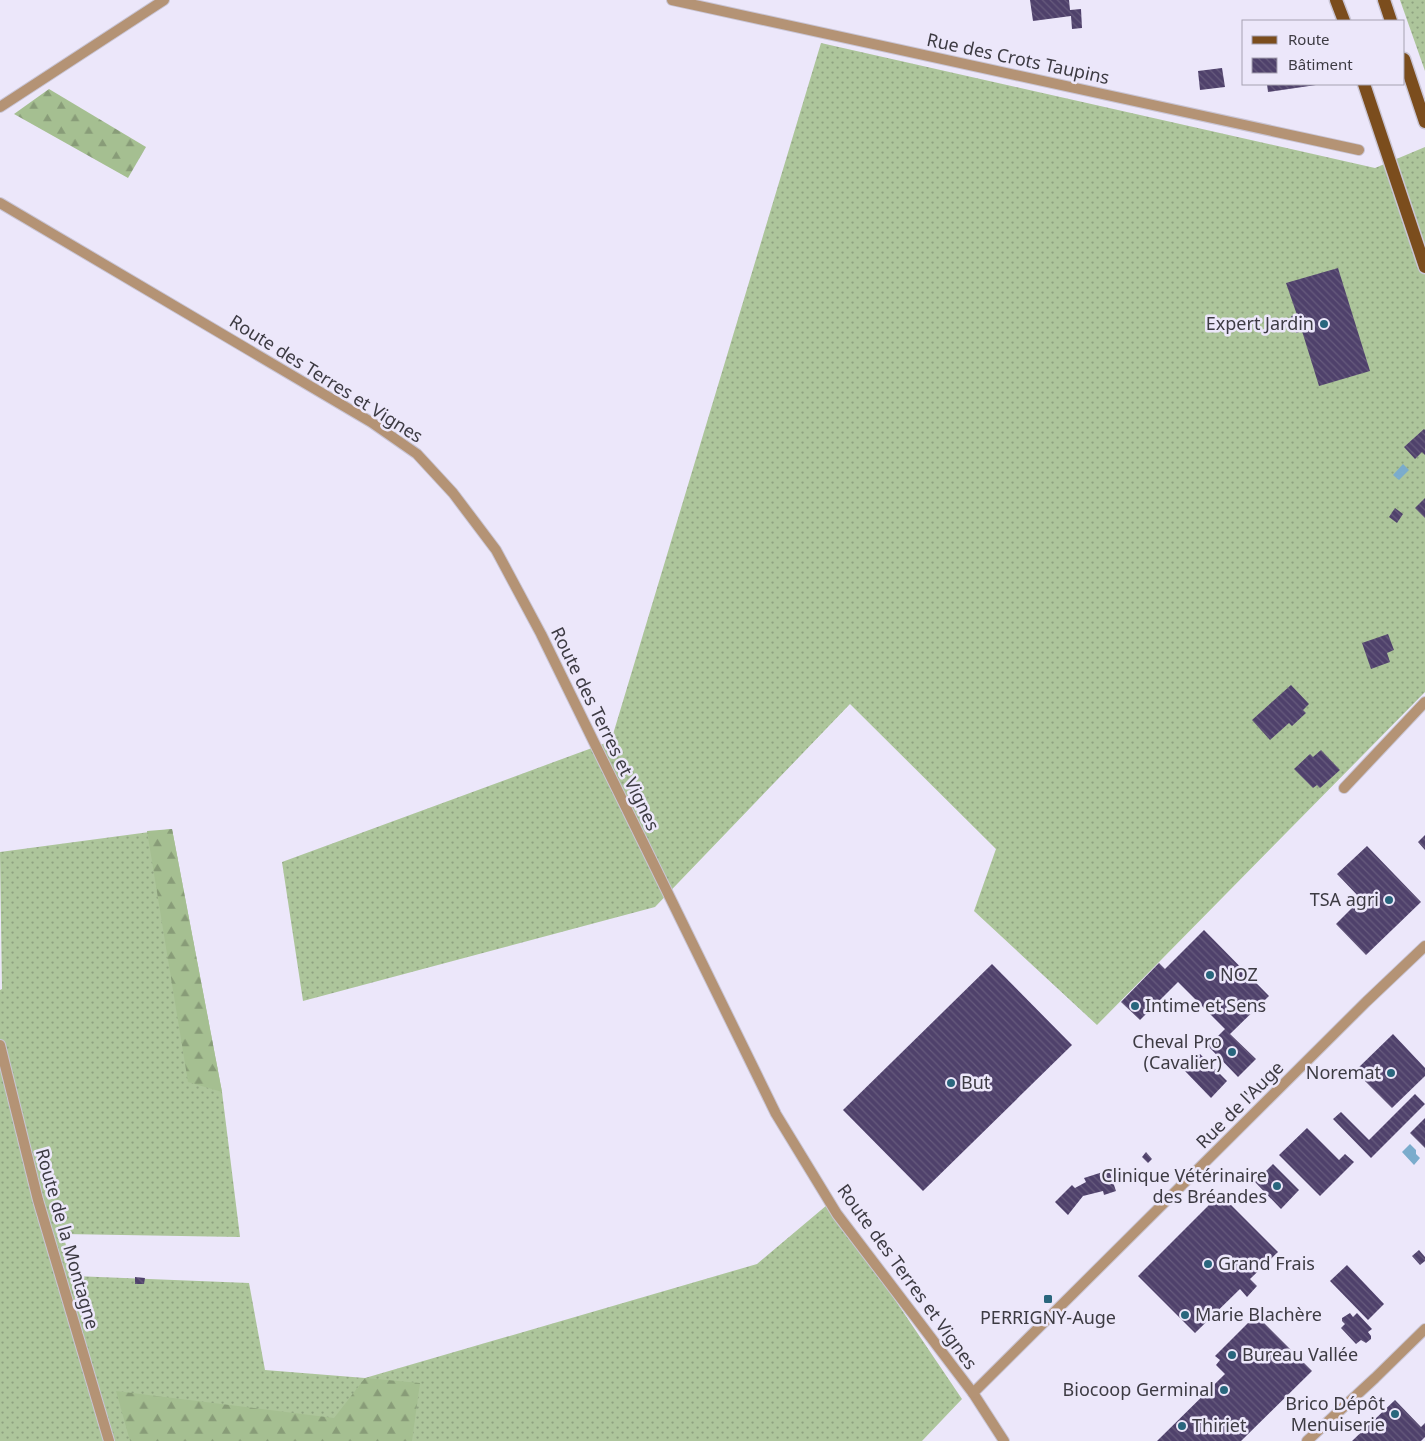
<svg xmlns="http://www.w3.org/2000/svg" width="1425" height="1441" font-family="'Noto Sans',sans-serif">
	<defs>
		<pattern id="grass-dots" width="8" height="8" patternUnits="userSpaceOnUse" patternTransform="scale(1.25)"><rect width="8" height="8" fill="#adc59b"/><path d="M2 2h.1M6 6h.1" fill="none" stroke="#8ea180" stroke-width="1.8" stroke-linecap="round"/></pattern>
		<pattern id="forest-firs" width="22" height="20" patternUnits="userSpaceOnUse" patternTransform="scale(1.25)"><rect width="22" height="20" fill="#a5bf91"/><path d="M5 1l3.5 6h-7zM16 11l3.5 6h-7z" fill="#889c78"/></pattern>
		<pattern id="building-back-hatch" width="6" height="6" patternUnits="userSpaceOnUse" patternTransform="scale(1.25)"><rect width="6" height="6" fill="#4f416b"/><path d="M-1 5l2 2M0 0l6 6M5-1l2 2" fill="none" stroke="#675b7d"/></pattern>
	</defs>
	<rect width="100%" height="100%" fill="#ece7fa"/>
	<g fill="url(#grass-dots)">
		<path d="M 1400,0 L 1425,0 L 1425,71 Z"/>
		<path d="M 821,43 L 1375,168 L 1425,147 L 1425,692 L 1097,1025 L 974,911 L 996,849 L 850,704 L 655,907 L 303,1001 L 282,862 L 611,741 Z"/>
		<path d="M 172,829 L 222,1092 L 240,1237 L 63,1234 L 74,1276 L 249,1283 L 265,1370 L 365,1378 L 757,1264 L 827,1205 L 837,1214 L 962,1399 L 922,1441 L 0,1441 L 0,990 L 2,989 L 0,852 Z"/>
	</g>
	<g fill="url(#forest-firs)">
		<path d="M 49,89 L 146,147 L 128,178 L 14,114 Z"/>
		<path d="M 172,829 L 222,1092 L 188,1082 L 147,831 Z"/>
		<path d="M 365,1378 L 420,1383 L 412,1441 L 130,1441 L 116,1391 L 334,1418 Z"/>
	</g>
	<g fill="#7baccc">
		<path d="M 1403,464 L 1409,470 L 1399,480 L 1393,475 Z"/>
		<path d="M 1410,1144 L 1416,1150 L 1416,1154 L 1420,1158 L 1414,1165 L 1402,1152 Z"/>
	</g>
	<g fill="url(#building-back-hatch)">
		<path d="M 1030,0 L 1069,0 L 1070,10 L 1081,9 L 1082,28 L 1072,29 L 1071,16 L 1033,21 Z"/>
		<path d="M 1222,68 L 1225,87 L 1200,90 L 1198,71 Z"/>
		<path d="M 1267,84 L 1316,84 L 1316,85 L 1268,92 Z"/>
		<path d="M 1338,268 L 1370,371 L 1319,386 L 1302,331 L 1296,333 L 1291,316 L 1297,315 L 1286,283 Z"/>
		<path d="M 1424,429 L 1425,430 L 1425,455 L 1422,452 L 1415,459 L 1404,447 Z"/>
		<path d="M 1425,498 L 1425,518 L 1415,508 Z"/>
		<path d="M 1395,508 L 1403,514 L 1397,523 L 1389,517 Z"/>
		<path d="M 1388,634 L 1394,650 L 1387,653 L 1390,662 L 1371,669 L 1362,643 Z"/>
		<path d="M 1291,685 L 1309,704 L 1303,710 L 1306,713 L 1292,726 L 1289,723 L 1270,740 L 1252,720 Z"/>
		<path d="M 1321,750 L 1340,770 L 1320,788 L 1317,785 L 1313,788 L 1294,769 L 1310,754 L 1313,757 Z"/>
		<path d="M 1425,835 L 1425,850 L 1418,842 Z"/>
		<path d="M 1367,846 L 1421,902 L 1366,955 L 1336,924 L 1361,899 L 1337,874 Z"/>
		<path d="M 1204,930 L 1269,996 L 1230,1034 L 1256,1059 L 1238,1077 L 1208,1046 L 1225,1029 L 1178,982 L 1140,1020 L 1121,1002 L 1159,963 L 1165,969 Z"/>
		<path d="M 992,964 L 1072,1045 L 923,1191 L 843,1110 Z"/>
		<path d="M 1393,1034 L 1425,1068 L 1425,1076 L 1392,1108 L 1355,1071 Z"/>
		<path d="M 1200,1054 L 1227,1081 L 1211,1098 L 1184,1070 Z"/>
		<path d="M 1415,1094 L 1425,1104 L 1371,1158 L 1333,1119 L 1341,1112 L 1369,1140 Z"/>
		<path d="M 1425,1118 L 1425,1148 L 1410,1133 Z"/>
		<path d="M 1307,1128 L 1339,1160 L 1345,1154 L 1354,1162 L 1320,1196 L 1279,1155 Z"/>
		<path d="M 1146,1152 L 1152,1159 L 1148,1163 L 1142,1157 Z"/>
		<path d="M 1273,1164 L 1299,1190 L 1281,1209 L 1255,1182 Z"/>
		<path d="M 1109,1170 L 1116,1191 L 1104,1195 L 1103,1191 L 1083,1196 L 1068,1215 L 1055,1202 L 1072,1185 L 1075,1188 L 1086,1182 L 1084,1178 Z"/>
		<path d="M 1220,1194 L 1278,1252 L 1250,1279 L 1257,1286 L 1247,1297 L 1240,1289 L 1195,1333 L 1138,1276 Z"/>
		<path d="M 1419,1250 L 1425,1257 L 1425,1261 L 1420,1265 L 1412,1256 Z"/>
		<path d="M 1347,1265 L 1384,1304 L 1368,1320 L 1330,1281 Z"/>
		<path d="M 135,1277 L 145,1278 L 144,1284 L 135,1284 Z"/>
		<path d="M 1350,1313 L 1353,1317 L 1357,1313 L 1372,1329 L 1368,1332 L 1371,1336 L 1371,1339 L 1366,1343 L 1361,1340 L 1356,1344 L 1341,1328 L 1345,1324 L 1342,1321 L 1342,1318 Z"/>
		<path d="M 1256,1315 L 1312,1371 L 1241,1441 L 1157,1441 L 1225,1374 L 1216,1365 L 1220,1360 L 1215,1356 Z"/>
		<path d="M 1395,1400 L 1421,1427 L 1425,1423 L 1425,1437 L 1421,1441 L 1352,1441 Z"/>
	</g>
	<g fill="none" stroke-linecap="round" stroke-linejoin="round">
		<defs>
			<g id="minor">
				<path d="M 672,0 L 1359,150"/>
				<path d="M 0,107 L 164,0"/>
				<path d="M 0,203 L 371,422 L 417,454 L 453,493 L 496,550 L 541,634 L 776,1114 L 837,1214 L 973,1393 L 1004,1441"/>
				<path d="M 1344,788 L 1425,702"/>
				<path d="M 0,1045 L 38,1200 L 109,1441"/>
				<path d="M 973,1393 L 1366,1002 L 1425,946"/>
				<path d="M 1307,1441 L 1375,1378 L 1425,1329"/>
			</g>
			<g id="primary">
				<path d="M 1336,0 L 1344,21"/>
				<path d="M 1384,0 L 1391,21"/>
				<path d="M 1404,59 L 1425,122"/>
				<path d="M 1364,84 L 1425,267"/>
			</g>
		</defs>
		<use href="#minor" stroke="#c9c5d5" stroke-width="12"/>
		<use href="#primary" stroke="#c9c5d5" stroke-width="15"/>
		<use href="#minor" stroke="#b49375" stroke-width="10"/>
		<use href="#primary" stroke="#7b4d1d" stroke-width="12"/>
	</g>
	<g fill="#29667d" stroke="#ece7fa" stroke-width="2">
		<circle cx="1324" cy="324" r="5"/>
		<circle cx="1389" cy="900" r="5"/>
		<circle cx="1210" cy="975" r="5"/>
		<circle cx="1135" cy="1006" r="5"/>
		<circle cx="1232" cy="1052" r="5"/>
		<circle cx="1391" cy="1073" r="5"/>
		<circle cx="951" cy="1083" r="5"/>
		<circle cx="1277" cy="1186" r="5"/>
		<circle cx="1208" cy="1264" r="5"/>
		<rect x="1043" y="1294" width="10" height="10" rx="2.5"/>
		<circle cx="1185" cy="1315" r="5"/>
		<circle cx="1232" cy="1355" r="5"/>
		<circle cx="1224" cy="1390" r="5"/>
		<circle cx="1395" cy="1414" r="5"/>
		<circle cx="1182" cy="1426" r="5"/>
	</g>
	<g text-anchor="middle" stroke-width="5" stroke-linejoin="round" paint-order="stroke">
		<g font-size="18" fill="#3d3b43" stroke="#ece7fa">
			<text transform="translate(1018 59) rotate(12)" y="6">Rue des Crots Taupins</text>
			<text transform="translate(326 379) rotate(32)" y="6">Route des Terres et Vignes</text>
			<text transform="translate(605 729) rotate(64)" y="6">Route des Terres et Vignes</text>
			<text transform="translate(1240 1105) rotate(-45)" y="6">Rue de l'Auge</text>
			<text transform="translate(67 1239) rotate(74)" y="6">Route de la Montagne</text>
			<text transform="translate(907 1277) rotate(54)" y="6">Route des Terres et Vignes</text>
		</g>
		<g font-size="18" fill="#3d3b43" stroke="#ece7fa" text-anchor="end">
			<text x="1314" y="330">Expert Jardin</text>
			<text x="1379" y="906">TSA agri</text>
			<text x="1220" y="981" text-anchor="start">NOZ</text>
			<text x="1145" y="1012" text-anchor="start">Intime et Sens</text>
			<text x="1222" y="1048">Cheval Pro<tspan x="1222" dy="21">(Cavalier)</tspan></text>
			<text x="1381" y="1079">Noremat</text>
			<text x="961" y="1089" text-anchor="start">But</text>
			<text x="1267" y="1182">Clinique Vétérinaire<tspan x="1267" dy="21">des Bréandes</tspan></text>
			<text x="1218" y="1270" text-anchor="start">Grand Frais</text>
			<text x="1195" y="1321" text-anchor="start">Marie Blachère</text>
			<text x="1048" y="1324" text-anchor="middle">PERRIGNY-Auge</text>
			<text x="1242" y="1361" text-anchor="start">Bureau Vallée</text>
			<text x="1214" y="1396">Biocoop Germinal</text>
			<text x="1385" y="1410">Brico Dépôt<tspan x="1385" dy="21">Menuiserie</tspan></text>
			<text x="1192" y="1432" text-anchor="start">Thiriet</text>
		</g>
	</g>
	<rect x="1242" y="20" width="162" height="65" fill="#ece7fa" stroke="#a6a2b1"/>
	<rect x="1252" y="36" width="25" height="8" fill="#7b4d1d" stroke="#a6a2b1"/>
	<text x="1288" y="45" font-size="15" fill="#3d3b43">Route</text>
	<rect x="1252" y="58" width="25" height="15" fill="url(#building-back-hatch)" stroke="#a6a2b1"/>
	<text x="1288" y="70" font-size="15" fill="#3d3b43">Bâtiment</text>
</svg>
